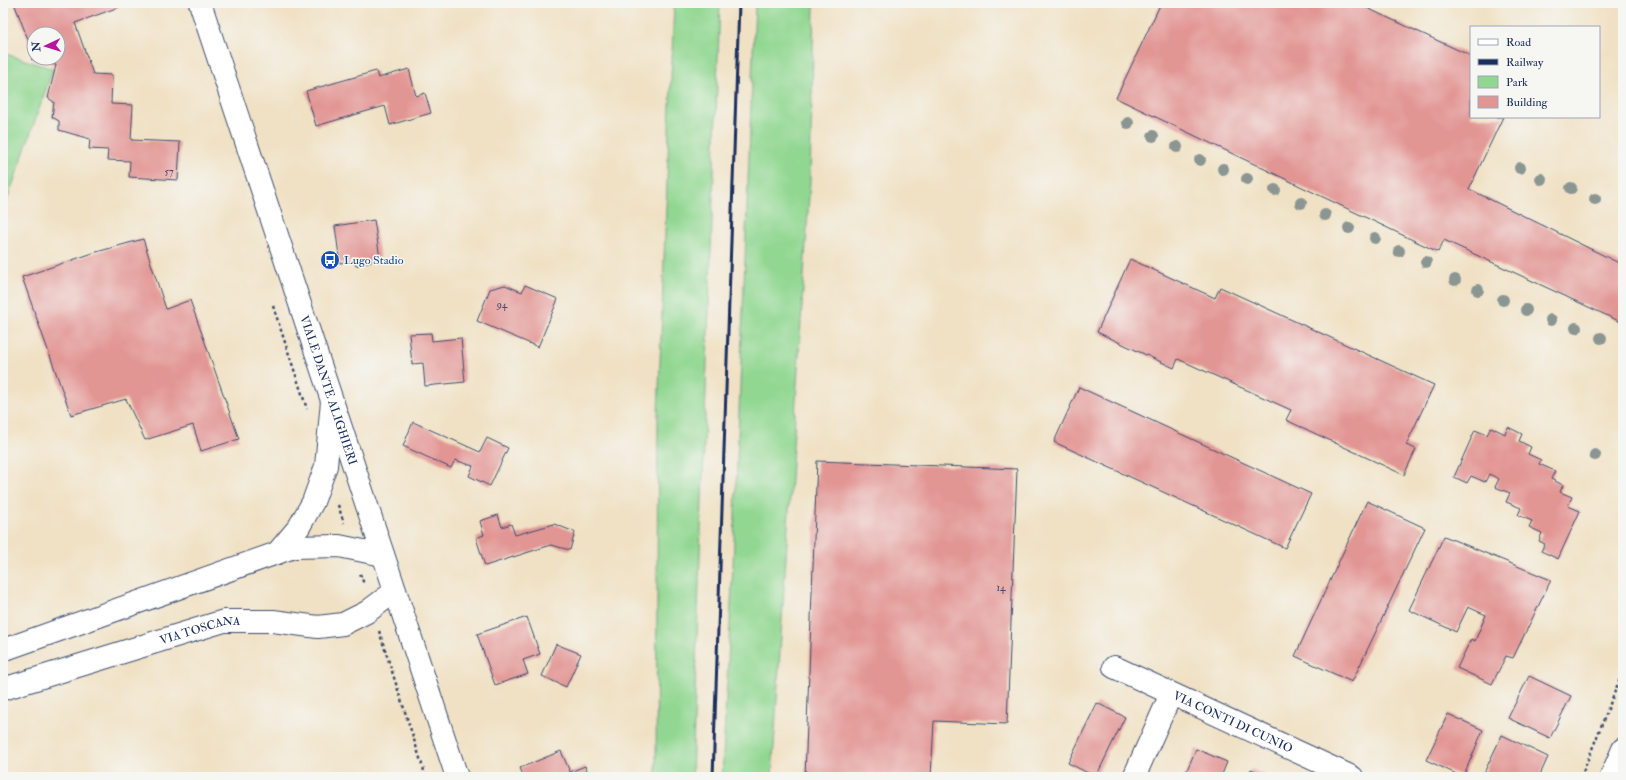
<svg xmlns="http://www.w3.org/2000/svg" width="1626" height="780" font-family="'IM FELL Double Pica',serif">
	<rect width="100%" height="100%" fill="#f6f6f2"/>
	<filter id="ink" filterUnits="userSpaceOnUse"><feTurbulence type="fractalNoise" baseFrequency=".025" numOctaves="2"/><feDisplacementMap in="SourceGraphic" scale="8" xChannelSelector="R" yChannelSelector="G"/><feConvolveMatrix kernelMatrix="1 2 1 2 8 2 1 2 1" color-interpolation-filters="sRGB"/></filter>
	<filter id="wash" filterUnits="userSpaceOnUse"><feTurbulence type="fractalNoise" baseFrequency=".012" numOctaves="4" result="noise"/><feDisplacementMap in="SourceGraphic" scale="16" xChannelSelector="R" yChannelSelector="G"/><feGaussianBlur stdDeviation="0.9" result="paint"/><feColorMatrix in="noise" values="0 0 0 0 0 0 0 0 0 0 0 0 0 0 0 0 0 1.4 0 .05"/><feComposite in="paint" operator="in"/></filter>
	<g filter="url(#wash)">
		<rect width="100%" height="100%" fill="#f0e1c4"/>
		<g fill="#91d791" stroke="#568378">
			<path d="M 674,3 L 720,3 L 692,777 L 656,777 L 658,414 Z"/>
			<path d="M 755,3 L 814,3 L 810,180 L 772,777 L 722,777 L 733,565 Z"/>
			<path d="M 3,53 L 53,69 L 3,212 Z"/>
		</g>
		<g id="blocks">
			<g fill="#e29694" fill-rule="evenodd">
				<path d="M 14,3 L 118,3 L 119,7 L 75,23 L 93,74 L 112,75 L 111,104 L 133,105 L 131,140 L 180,142 L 178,180 L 129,177 L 130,161 L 107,160 L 108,150 L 89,149 L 90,139 L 59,130 L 59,121 L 52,117 L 54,102 L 48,98 L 56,65 L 31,59 L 34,58 L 29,42 ZM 34,34 L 58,34 L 58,58 L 34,58 Z"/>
				<path d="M 1161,3 L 1356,3 L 1471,56 L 1471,117 L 1503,117 L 1469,189 L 1623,265 L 1623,323 L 1444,240 L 1438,252 L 1116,98 Z"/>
				<path d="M 409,69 L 416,96 L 425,93 L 431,113 L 390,125 L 385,106 L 316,126 L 306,91 L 376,71 L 378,78 Z"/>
				<path d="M 374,220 L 380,258 L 356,266 L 354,261 L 340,263 L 335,226 Z"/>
				<path d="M 143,239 L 166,309 L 190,300 L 239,439 L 201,451 L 193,425 L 145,440 L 126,399 L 71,415 L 22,277 L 93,253 Z"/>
				<path d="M 1130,259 L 1215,298 L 1220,287 L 1434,385 L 1406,445 L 1416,449 L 1404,475 L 1286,420 L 1291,410 L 1178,359 L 1174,368 L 1097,332 Z"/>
				<path d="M 505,285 L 522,292 L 525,285 L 558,299 L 538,347 L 477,321 L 490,289 Z"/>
				<path d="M 431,333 L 432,341 L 461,338 L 465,382 L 425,386 L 423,363 L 412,364 L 409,334 Z"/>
				<path d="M 1079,387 L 1311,494 L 1285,548 L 1054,442 Z"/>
				<path d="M 413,422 L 480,452 L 487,438 L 508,448 L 490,486 L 469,476 L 473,466 L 455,460 L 451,468 L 403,446 Z"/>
				<path d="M 1491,427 L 1505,434 L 1508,427 L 1522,434 L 1519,441 L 1531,447 L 1528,454 L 1541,460 L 1539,464 L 1555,471 L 1551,479 L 1563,485 L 1560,492 L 1572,497 L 1568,506 L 1580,511 L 1558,559 L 1541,551 L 1545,544 L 1539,541 L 1542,533 L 1529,527 L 1532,521 L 1518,515 L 1521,508 L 1506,502 L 1510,493 L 1495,487 L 1499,479 L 1489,474 L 1485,482 L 1471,476 L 1467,483 L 1454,477 L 1475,430 L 1487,435 Z"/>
				<path d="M 817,461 L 1017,469 L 1007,724 L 934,721 L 931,777 L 805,777 Z"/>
				<path d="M 1367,501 L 1425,528 L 1352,682 L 1295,656 Z"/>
				<path d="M 498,515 L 502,527 L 511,524 L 515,535 L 554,524 L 575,532 L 570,550 L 551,545 L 485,566 L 476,538 L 484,535 L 480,521 Z"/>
				<path d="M 1444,536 L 1551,580 L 1513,658 L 1506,656 L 1492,684 L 1457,668 L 1471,639 L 1475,641 L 1486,615 L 1468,607 L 1456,632 L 1409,610 Z"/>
				<path d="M 527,617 L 540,654 L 523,660 L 528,674 L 495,685 L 477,634 Z"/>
				<path d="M 556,644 L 581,654 L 566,687 L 542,676 Z"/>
				<path d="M 1529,676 L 1571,696 L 1550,738 L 1508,718 Z"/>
				<path d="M 1097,703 L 1125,717 L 1096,777 L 1068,763 Z"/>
				<path d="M 1448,714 L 1483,730 L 1463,777 L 1426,760 Z"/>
				<path d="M 1502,735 L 1548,757 L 1539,777 L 1482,777 Z"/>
				<path d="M 1196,749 L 1227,762 L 1221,777 L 1184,777 Z"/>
				<path d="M 561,751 L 570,772 L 585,766 L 590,777 L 524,777 L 520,768 Z"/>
				<path d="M 1251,769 L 1270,777 L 1247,777 Z"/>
			</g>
		</g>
	</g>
	<g filter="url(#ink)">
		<use href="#blocks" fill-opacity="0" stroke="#3b4a6d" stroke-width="1"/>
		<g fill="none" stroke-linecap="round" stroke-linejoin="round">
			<defs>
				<g id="minor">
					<path d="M 277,553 L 299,527 L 313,502 L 326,466 L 332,401"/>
					<path d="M 3,650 L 294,547 L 339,546 L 383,555"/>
					<path id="s1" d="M 1114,667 L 1352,777"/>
					<path id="s2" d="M 3,689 L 224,621 L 273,621 L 318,627 L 343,624 L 367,612 L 395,591"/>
					<path d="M 1134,777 L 1171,694"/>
				</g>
				<g id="tertiary">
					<path id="s3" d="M 200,3 L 457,777"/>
					<path d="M 1611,777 L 1623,749"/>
				</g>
			</defs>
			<use href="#minor" stroke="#3b4a6d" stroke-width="24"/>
			<use href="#tertiary" stroke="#3b4a6d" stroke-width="24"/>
			<g stroke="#3b4a6d" stroke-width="2.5" stroke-dasharray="3 3" stroke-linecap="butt">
				<path d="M 273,306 L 307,409"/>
				<path d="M 338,505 L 344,523"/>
				<path d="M 360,574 L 364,584"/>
				<path d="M 379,631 L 426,777"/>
				<path d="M 1581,777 L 1623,671"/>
			</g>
			<use href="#minor" stroke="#fff" stroke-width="22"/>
			<use href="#tertiary" stroke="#fff" stroke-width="22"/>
			<path stroke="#1b2f5e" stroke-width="3" d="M 713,777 L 739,3"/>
		</g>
		<g fill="#8b9693">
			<circle cx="1128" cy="123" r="6"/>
			<circle cx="1153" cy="136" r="6"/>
			<circle cx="1177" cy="147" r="6"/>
			<circle cx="1200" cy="160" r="6"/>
			<circle cx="1520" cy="168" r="6"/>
			<circle cx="1223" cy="169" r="6"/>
			<circle cx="1247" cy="179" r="6"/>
			<circle cx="1541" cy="179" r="6"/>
			<circle cx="1571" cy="188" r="6"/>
			<circle cx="1275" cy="190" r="6"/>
			<circle cx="1595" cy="199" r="6"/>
			<circle cx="1301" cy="203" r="6"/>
			<circle cx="1325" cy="215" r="6"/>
			<circle cx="1349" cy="228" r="6"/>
			<circle cx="1375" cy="238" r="6"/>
			<circle cx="1399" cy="251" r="6"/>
			<circle cx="1426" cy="262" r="6"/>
			<circle cx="1455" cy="280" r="6"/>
			<circle cx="1478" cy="290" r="6"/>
			<circle cx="1503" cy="300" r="6"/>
			<circle cx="1526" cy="310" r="6"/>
			<circle cx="1551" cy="320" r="6"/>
			<circle cx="1576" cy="328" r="6"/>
			<circle cx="1601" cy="338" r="6"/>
			<circle cx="1595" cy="455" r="6"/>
		</g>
	</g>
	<defs>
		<symbol id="bus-disc" viewBox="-11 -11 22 22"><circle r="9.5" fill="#1a4fb4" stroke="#f6f6f2"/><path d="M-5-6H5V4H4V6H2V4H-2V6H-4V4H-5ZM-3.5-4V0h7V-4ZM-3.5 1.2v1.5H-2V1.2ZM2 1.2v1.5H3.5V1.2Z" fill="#fff"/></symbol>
	</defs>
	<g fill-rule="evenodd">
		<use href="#bus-disc" x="319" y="249" width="22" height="22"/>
	</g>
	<g text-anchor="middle" stroke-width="3" stroke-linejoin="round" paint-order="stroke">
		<g font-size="10" fill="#4d496c">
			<text x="169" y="175">57</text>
			<text x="502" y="308">94</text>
			<text x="1001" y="591">14</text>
		</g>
		<g font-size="12" fill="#164399" stroke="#f6f6f2" text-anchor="start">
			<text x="344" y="264">Lugo Stadio</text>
		</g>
		<g font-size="12" fill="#1b2f5e" stroke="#f6f6f2">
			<text dy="4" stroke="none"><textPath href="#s3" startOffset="408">VIALE DANTE ALIGHIERI</textPath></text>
			<text dy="4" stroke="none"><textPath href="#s2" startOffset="206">VIA TOSCANA</textPath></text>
			<text dy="4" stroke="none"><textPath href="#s1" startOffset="131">VIA CONTI DI CUNIO</textPath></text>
		</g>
	</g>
	<rect width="1626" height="780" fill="none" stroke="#f6f6f2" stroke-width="16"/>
	<rect x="1470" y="26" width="130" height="92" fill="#f6f6f2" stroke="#9ea6b7"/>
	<rect x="1478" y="39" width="20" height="6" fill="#ffffff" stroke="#9ea6b7"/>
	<text x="1506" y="46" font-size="12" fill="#1b2f5e">Road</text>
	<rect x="1478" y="59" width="20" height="6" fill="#1b2f5e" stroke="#9ea6b7"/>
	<text x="1506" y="66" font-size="12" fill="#1b2f5e">Railway</text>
	<rect x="1478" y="76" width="20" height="12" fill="#91d791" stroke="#9ea6b7"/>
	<text x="1506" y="86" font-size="12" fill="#1b2f5e">Park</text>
	<rect x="1478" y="96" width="20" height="12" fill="#e29694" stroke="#9ea6b7"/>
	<text x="1506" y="106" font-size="12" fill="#1b2f5e">Building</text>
	<g transform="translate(46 46) rotate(266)"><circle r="19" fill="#f6f6f2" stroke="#9ea6b7"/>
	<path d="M0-3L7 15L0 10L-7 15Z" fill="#b5179e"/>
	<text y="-6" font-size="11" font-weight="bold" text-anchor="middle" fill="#1b2f5e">N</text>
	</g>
</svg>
